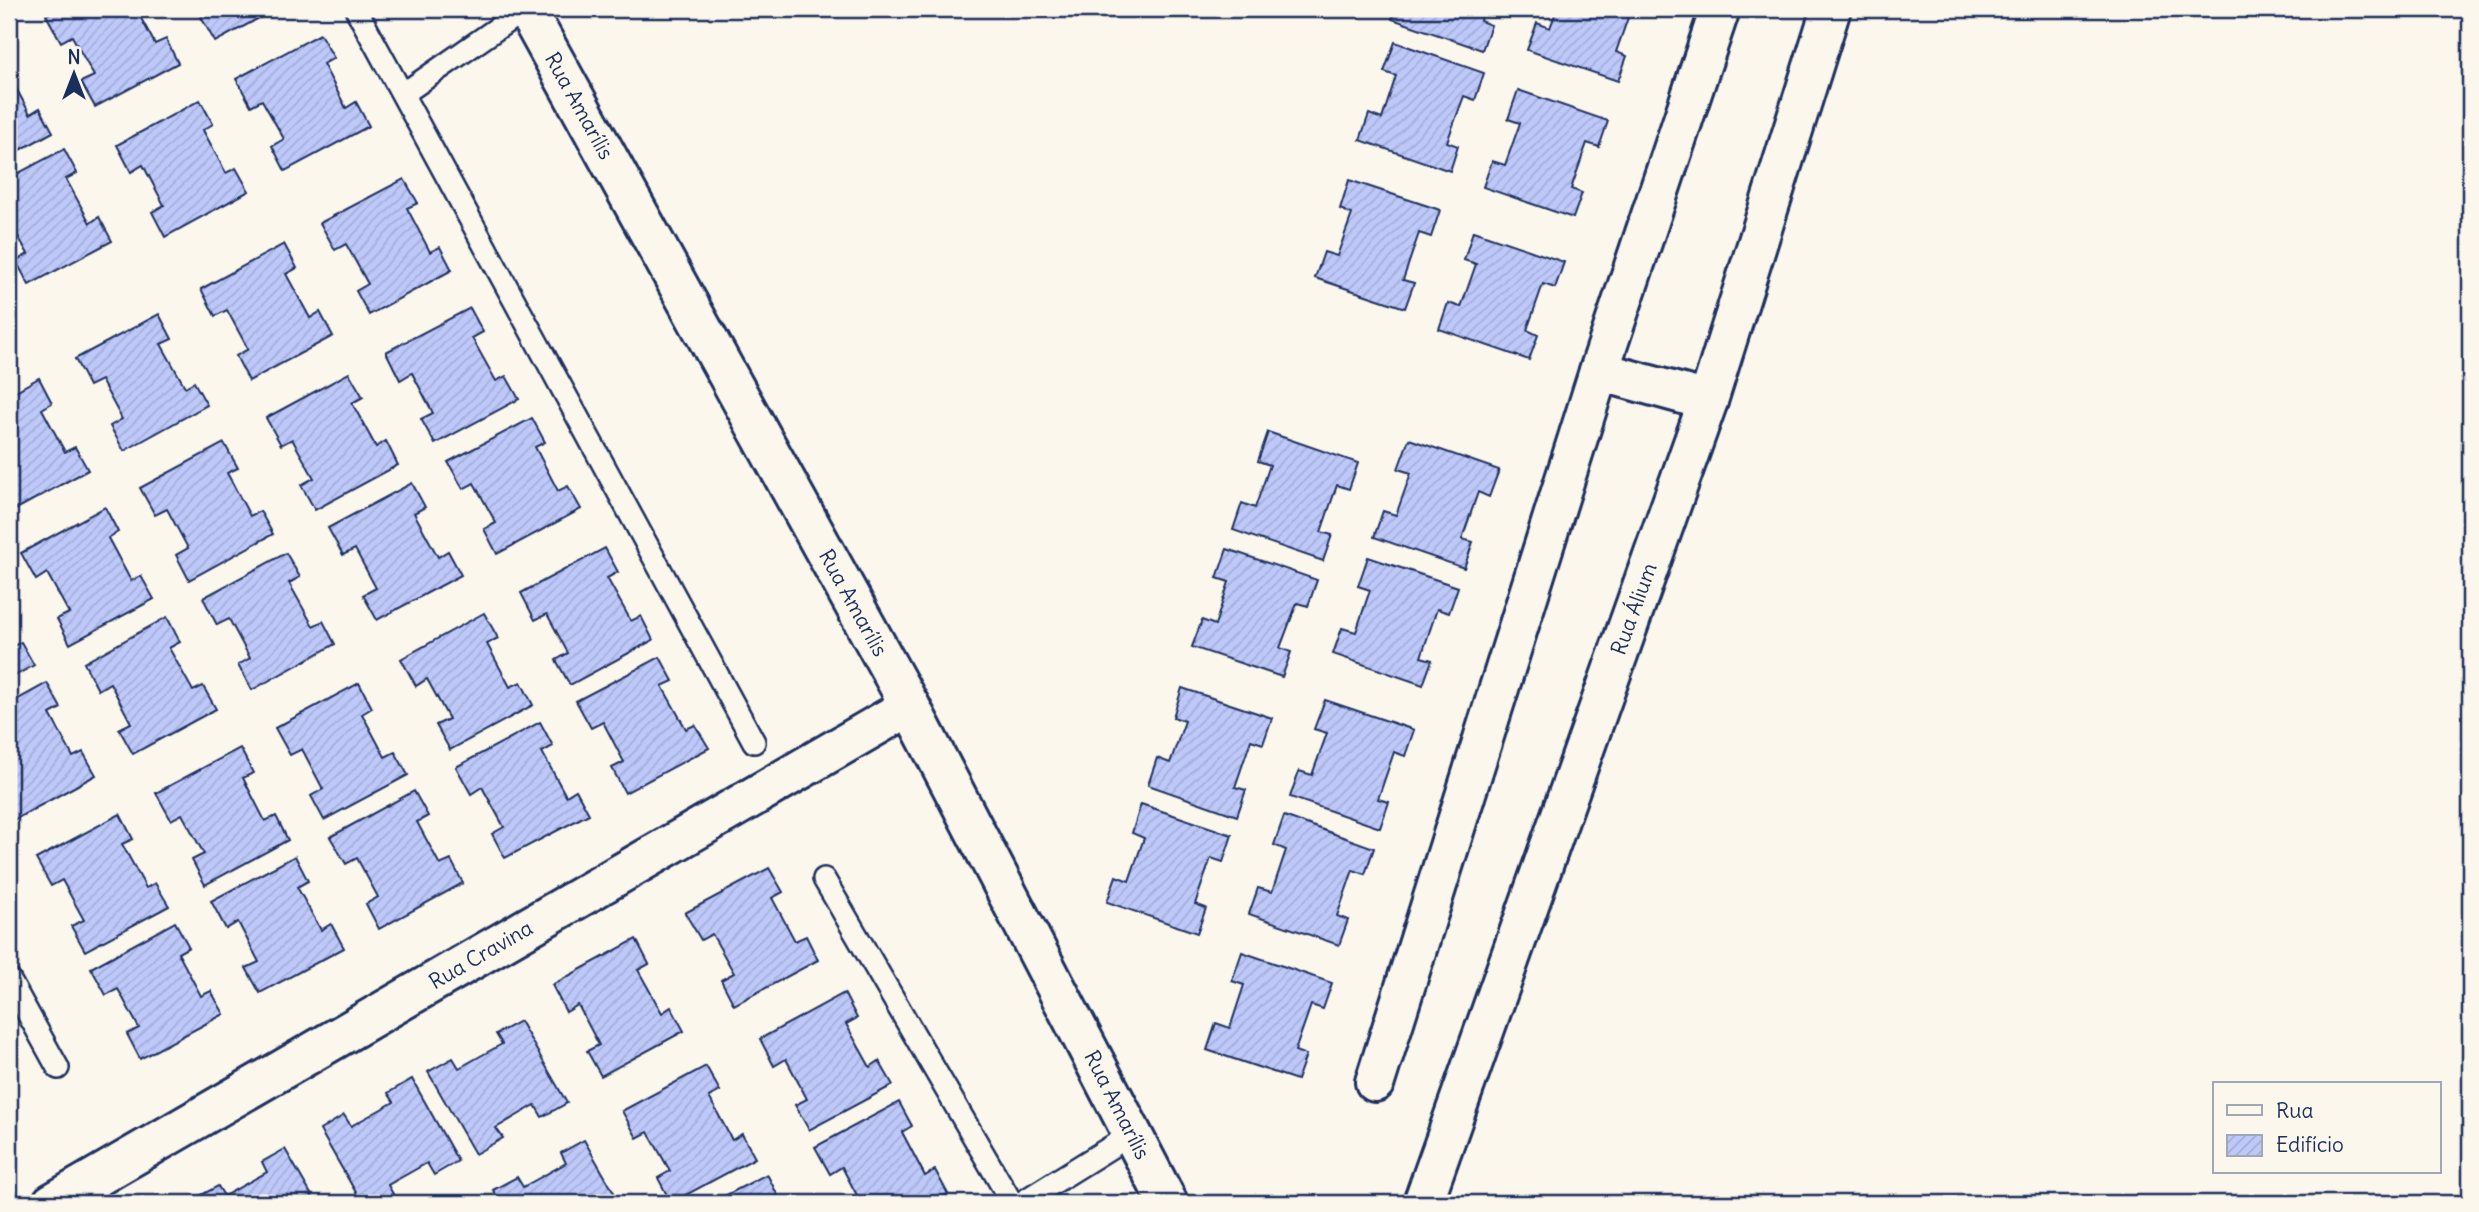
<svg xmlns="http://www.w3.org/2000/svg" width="2479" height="1212" font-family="Delius,sans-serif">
	<defs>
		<pattern id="building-hatch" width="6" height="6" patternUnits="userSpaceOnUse" patternTransform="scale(1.75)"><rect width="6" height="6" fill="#bec9fa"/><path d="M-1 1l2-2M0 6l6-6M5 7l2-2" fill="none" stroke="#a3add9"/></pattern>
	</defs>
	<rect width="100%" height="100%" fill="#fbf7ec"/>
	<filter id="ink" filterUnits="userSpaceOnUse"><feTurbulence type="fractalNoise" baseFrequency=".0143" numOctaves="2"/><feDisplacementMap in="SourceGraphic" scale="14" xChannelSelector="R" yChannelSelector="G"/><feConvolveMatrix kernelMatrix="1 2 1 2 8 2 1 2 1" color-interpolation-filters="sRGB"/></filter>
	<g filter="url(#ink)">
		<g fill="url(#building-hatch)" stroke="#1b2f5e" stroke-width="2">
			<path d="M 58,9 L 136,9 L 155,44 L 166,39 L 178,63 L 95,107 L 81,82 L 94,76 L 72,36 L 61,42 L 46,15 Z"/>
			<path d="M 213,9 L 276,9 L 215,42 L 201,17 Z"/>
			<path d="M 1396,9 L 1484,9 L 1480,21 L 1491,25 L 1482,50 L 1392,19 Z"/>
			<path d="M 1557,9 L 1631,9 L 1616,52 L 1627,56 L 1618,81 L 1527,50 L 1537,23 L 1550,28 Z"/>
			<path d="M 320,34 L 334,58 L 323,64 L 346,108 L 356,102 L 369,126 L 285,171 L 272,146 L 284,139 L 262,100 L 251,106 L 236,79 Z"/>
			<path d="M 1395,42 L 1484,73 L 1475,100 L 1464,96 L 1447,142 L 1458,146 L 1450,171 L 1360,140 L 1369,114 L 1382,119 L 1396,76 L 1384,72 Z"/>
			<path d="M 9,75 L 30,114 L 40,108 L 53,132 L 9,156 Z"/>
			<path d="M 1518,90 L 1608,121 L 1599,147 L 1587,143 L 1571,189 L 1582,193 L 1573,218 L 1483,187 L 1492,161 L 1505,165 L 1520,123 L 1508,119 Z"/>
			<path d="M 200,100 L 213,124 L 203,130 L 226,173 L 236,168 L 249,191 L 165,237 L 152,212 L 164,205 L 143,165 L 131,172 L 117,145 Z"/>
			<path d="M 64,149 L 77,173 L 66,179 L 90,223 L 99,217 L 112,241 L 29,285 L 16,261 L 28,254 L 9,220 L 9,178 Z"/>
			<path d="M 404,179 L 418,203 L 407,208 L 430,252 L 440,247 L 452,270 L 369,315 L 356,291 L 368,284 L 346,244 L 335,250 L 320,223 Z"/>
			<path d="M 1349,180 L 1440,210 L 1431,237 L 1419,233 L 1403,280 L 1414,283 L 1405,308 L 1315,278 L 1324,252 L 1337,256 L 1352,214 L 1340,209 Z"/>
			<path d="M 1473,231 L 1564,262 L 1555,288 L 1543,284 L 1527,330 L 1538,335 L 1529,360 L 1439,329 L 1448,303 L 1461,307 L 1476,264 L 1464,260 Z"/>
			<path d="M 284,244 L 297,268 L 286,274 L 310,318 L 320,312 L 333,336 L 249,381 L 236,356 L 248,349 L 227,310 L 215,316 L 201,289 Z"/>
			<path d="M 470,308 L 483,332 L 472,338 L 496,381 L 506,376 L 519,399 L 435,444 L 421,419 L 433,413 L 412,373 L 400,380 L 386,352 Z"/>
			<path d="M 159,314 L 172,339 L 161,344 L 185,387 L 194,382 L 207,405 L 124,451 L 110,426 L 122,419 L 101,380 L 89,386 L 75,359 Z"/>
			<path d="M 349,373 L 363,397 L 352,403 L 376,447 L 386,441 L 398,465 L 315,510 L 301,485 L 314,478 L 292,439 L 281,445 L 266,418 Z"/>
			<path d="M 39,378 L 52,403 L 42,409 L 65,452 L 75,447 L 88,470 L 9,513 L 9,395 Z"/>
			<path d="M 532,418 L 545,442 L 535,447 L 558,491 L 568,486 L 581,509 L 497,554 L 484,529 L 496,523 L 474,483 L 463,489 L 448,462 Z"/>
			<path d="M 1268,432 L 1358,463 L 1349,489 L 1337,485 L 1321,532 L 1332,535 L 1323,561 L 1233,530 L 1242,503 L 1255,508 L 1270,465 L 1258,461 Z"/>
			<path d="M 1409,439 L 1499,470 L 1489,497 L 1478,492 L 1462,539 L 1473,542 L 1464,568 L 1374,537 L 1383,511 L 1396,515 L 1411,473 L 1398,469 Z"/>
			<path d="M 224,443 L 238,468 L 227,473 L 250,516 L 260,511 L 273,534 L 189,580 L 176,555 L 188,548 L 167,509 L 155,515 L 140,488 Z"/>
			<path d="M 412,483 L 425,507 L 414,513 L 438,557 L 448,551 L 461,575 L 377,620 L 363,595 L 376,588 L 355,549 L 343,555 L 328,528 Z"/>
			<path d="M 105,507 L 118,532 L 108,538 L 131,581 L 141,576 L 154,599 L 70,644 L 57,619 L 69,613 L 47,573 L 36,580 L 21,553 Z"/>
			<path d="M 605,548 L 618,572 L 607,578 L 631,621 L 641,616 L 653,640 L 570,685 L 556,660 L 568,653 L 547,614 L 535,620 L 521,593 Z"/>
			<path d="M 1227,549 L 1317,580 L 1308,606 L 1297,603 L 1280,648 L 1291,652 L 1282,677 L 1192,647 L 1202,620 L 1215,625 L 1229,582 L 1217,578 Z"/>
			<path d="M 286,553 L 300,577 L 289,583 L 313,626 L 323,621 L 335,644 L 252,690 L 238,665 L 250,658 L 229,619 L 217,625 L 203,598 Z"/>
			<path d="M 1368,557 L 1458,587 L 1449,613 L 1437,609 L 1421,657 L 1432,660 L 1423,685 L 1333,654 L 1342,628 L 1356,632 L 1370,590 L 1358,586 Z"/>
			<path d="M 484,613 L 498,638 L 487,644 L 510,687 L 521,682 L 533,705 L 450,750 L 436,725 L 449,719 L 427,679 L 416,686 L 401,659 Z"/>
			<path d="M 167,617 L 180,642 L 169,648 L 193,691 L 203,686 L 216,709 L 133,754 L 119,729 L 131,723 L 110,683 L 98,690 L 84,663 Z"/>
			<path d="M 21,642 L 34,665 L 9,679 L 9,643 L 11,647 Z"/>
			<path d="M 660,657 L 673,681 L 662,686 L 686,729 L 695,725 L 709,748 L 625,793 L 612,768 L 624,762 L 603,722 L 591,728 L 576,701 Z"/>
			<path d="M 47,683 L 61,708 L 50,714 L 73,757 L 83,752 L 96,775 L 12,821 L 9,814 L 9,790 L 11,789 L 9,785 L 9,704 Z"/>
			<path d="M 359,683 L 372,708 L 362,714 L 385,757 L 395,752 L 408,775 L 324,820 L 311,796 L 323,789 L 302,749 L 290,755 L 275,728 Z"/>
			<path d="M 1182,688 L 1272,718 L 1263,744 L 1251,740 L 1235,787 L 1246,790 L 1237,816 L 1148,785 L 1157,758 L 1170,763 L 1185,721 L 1173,717 Z"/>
			<path d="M 1325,700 L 1414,730 L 1405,756 L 1394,752 L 1378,799 L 1389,802 L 1380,828 L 1290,797 L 1299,771 L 1312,775 L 1327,733 L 1314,729 Z"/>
			<path d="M 540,722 L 553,746 L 542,752 L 566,796 L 576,790 L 589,814 L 505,858 L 492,834 L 504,827 L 482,787 L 471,794 L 456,767 Z"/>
			<path d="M 240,748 L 253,773 L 243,778 L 265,821 L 276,816 L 288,840 L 205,885 L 192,860 L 204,854 L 182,814 L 171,820 L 156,793 Z"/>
			<path d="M 414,791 L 428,816 L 417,822 L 440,865 L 451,860 L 463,883 L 379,929 L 366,904 L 378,897 L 357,858 L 346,864 L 330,837 Z"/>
			<path d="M 1141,804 L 1232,835 L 1223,862 L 1211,858 L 1195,904 L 1206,908 L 1197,933 L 1107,902 L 1116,876 L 1129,881 L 1144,838 L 1132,833 Z"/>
			<path d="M 120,814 L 133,839 L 122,844 L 146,888 L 155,883 L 169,906 L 85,951 L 71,926 L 84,920 L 62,880 L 51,886 L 36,859 Z"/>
			<path d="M 1284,816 L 1374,848 L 1365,874 L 1353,870 L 1337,916 L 1348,920 L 1339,945 L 1249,914 L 1258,888 L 1272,892 L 1286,850 L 1274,845 Z"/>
			<path d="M 295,856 L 308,881 L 297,887 L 321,930 L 331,924 L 344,948 L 260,993 L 246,968 L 259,962 L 238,922 L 226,929 L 211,901 Z"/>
			<path d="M 769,868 L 783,892 L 772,898 L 795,941 L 806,936 L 818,960 L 734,1005 L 721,980 L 734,973 L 712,934 L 701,940 L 685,913 Z"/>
			<path d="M 175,922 L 189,947 L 178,953 L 201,996 L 211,991 L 224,1014 L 140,1059 L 127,1034 L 139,1028 L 118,989 L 106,995 L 91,968 Z"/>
			<path d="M 636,939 L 649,964 L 638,970 L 662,1013 L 671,1007 L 684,1031 L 601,1076 L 587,1051 L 599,1045 L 578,1005 L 566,1012 L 552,985 Z"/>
			<path d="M 1242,952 L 1332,983 L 1323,1009 L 1311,1005 L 1295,1051 L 1306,1055 L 1297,1080 L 1207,1050 L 1216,1023 L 1230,1028 L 1244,985 L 1232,981 Z"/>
			<path d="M 844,993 L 857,1018 L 846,1024 L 870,1067 L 879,1061 L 893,1085 L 809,1130 L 795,1105 L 807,1099 L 786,1059 L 774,1066 L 760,1039 Z"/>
			<path d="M 520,1021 L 567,1103 L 542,1117 L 535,1105 L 496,1128 L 503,1138 L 475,1154 L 428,1072 L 453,1058 L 459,1068 L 502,1044 L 496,1034 Z"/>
			<path d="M 706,1066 L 720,1091 L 709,1097 L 732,1140 L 742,1134 L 755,1158 L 671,1203 L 658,1178 L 670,1171 L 648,1132 L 637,1138 L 622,1111 Z"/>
			<path d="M 412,1079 L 458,1161 L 434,1175 L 427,1163 L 388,1185 L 394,1196 L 382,1203 L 362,1203 L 320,1130 L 344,1115 L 351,1126 L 394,1102 L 388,1093 Z"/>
			<path d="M 899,1102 L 912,1126 L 902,1132 L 925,1176 L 935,1170 L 948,1194 L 930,1203 L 861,1203 L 842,1167 L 830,1174 L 815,1147 Z"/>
			<path d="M 584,1140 L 620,1203 L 501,1203 L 493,1190 L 517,1177 L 523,1187 L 566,1163 L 561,1153 Z"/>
			<path d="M 285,1149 L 316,1203 L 196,1203 L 194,1199 L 218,1186 L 224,1196 L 267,1172 L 262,1162 Z"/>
			<path d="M 767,1174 L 779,1198 L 769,1203 L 711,1203 Z"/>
		</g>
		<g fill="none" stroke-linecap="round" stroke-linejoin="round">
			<defs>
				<g id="service">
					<path d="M 356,9 L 754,742"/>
					<path d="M 403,94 L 525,9"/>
					<path d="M 824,879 L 1012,1203"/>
					<path d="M 9,979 L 58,1068"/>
					<path d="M 1021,1203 L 1132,1134"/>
				</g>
				<g id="minor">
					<path d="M 526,9 L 910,706 L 1168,1203"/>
					<path d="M 1599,371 L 1708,401"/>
					<path d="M 1375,1082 L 1599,371 L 1720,9"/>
					<path d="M 52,1203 L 910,706"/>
					<path d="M 1423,1203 L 1708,401 L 1831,9"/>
				</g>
			</defs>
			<use href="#service" stroke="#1b2f5e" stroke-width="26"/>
			<use href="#minor" stroke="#1b2f5e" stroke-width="44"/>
			<use href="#service" stroke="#fbf7ec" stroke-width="21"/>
			<use href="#minor" stroke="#fbf7ec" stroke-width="38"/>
		</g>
	</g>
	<g text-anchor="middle" stroke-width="5" stroke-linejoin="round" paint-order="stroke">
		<g font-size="21" fill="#1b2f5e" stroke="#fbf7ec">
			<text transform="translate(579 106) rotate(61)" y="7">Rua Amarílis</text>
			<text transform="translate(853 603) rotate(61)" y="7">Rua Amarílis</text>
			<text transform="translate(1634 609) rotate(-70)" y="7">Rua Álium</text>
			<text transform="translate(481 955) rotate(-30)" y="7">Rua Cravina</text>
			<text transform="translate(1117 1105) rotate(63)" y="7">Rua Amarílis</text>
		</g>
	</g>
	<rect width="2479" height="1212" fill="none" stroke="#fbf7ec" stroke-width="35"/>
	<rect x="18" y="18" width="2444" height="1177" fill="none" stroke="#1b2f5e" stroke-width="2.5" filter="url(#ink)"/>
	<rect x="2213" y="1082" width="228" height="91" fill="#fbf7ec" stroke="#a1a7b3" stroke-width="2"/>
	<rect x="2227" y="1105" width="35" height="10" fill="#fbf7ec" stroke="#a1a7b3" stroke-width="2"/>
	<text x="2276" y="1118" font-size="21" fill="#1b2f5e">Rua</text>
	<rect x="2227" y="1135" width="35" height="21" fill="url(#building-hatch)" stroke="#a1a7b3" stroke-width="2"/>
	<text x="2276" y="1152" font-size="21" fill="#1b2f5e">Edifício</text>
	<g transform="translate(74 74)" stroke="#fbf7ec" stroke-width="5" paint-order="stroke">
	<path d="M0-5L12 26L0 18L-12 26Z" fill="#1b2f5e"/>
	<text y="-10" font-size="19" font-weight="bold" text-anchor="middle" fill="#1b2f5e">N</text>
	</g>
</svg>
